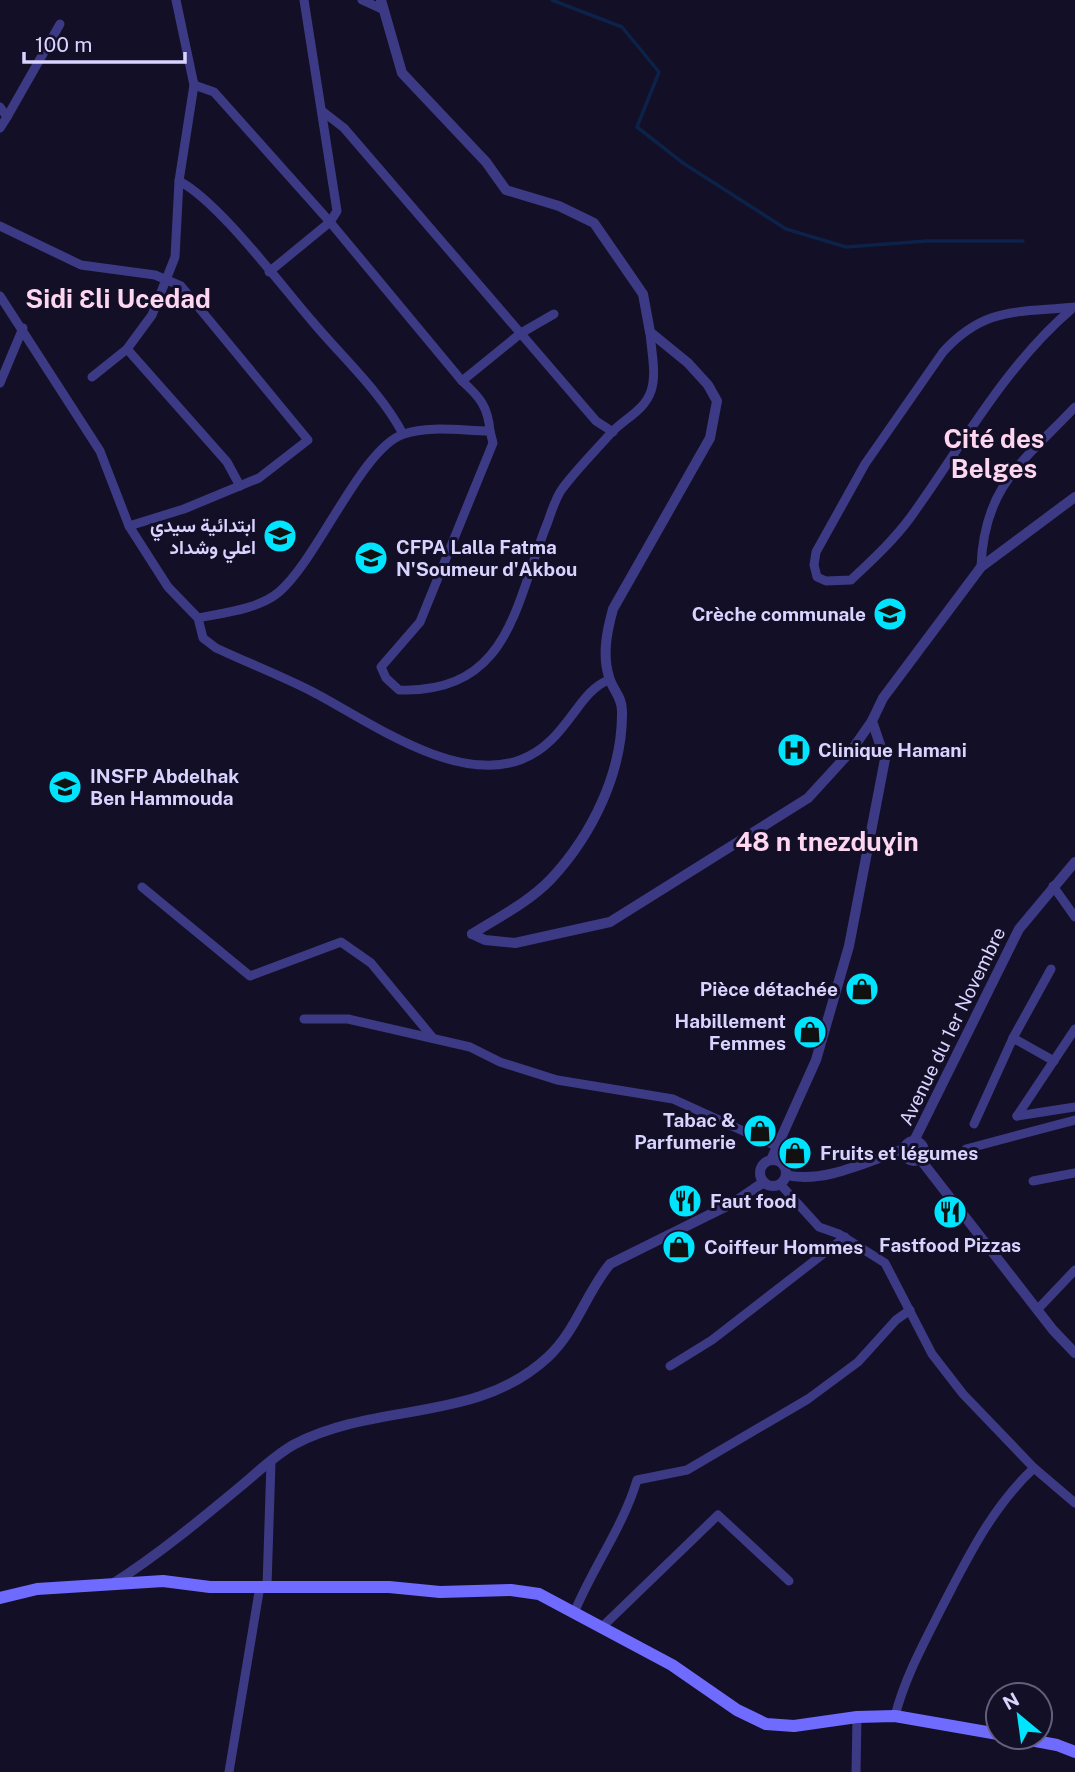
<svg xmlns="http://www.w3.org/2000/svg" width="1075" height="1772" font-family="'Public Sans',Vazirmatn,sans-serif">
	<rect width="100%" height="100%" fill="#130f26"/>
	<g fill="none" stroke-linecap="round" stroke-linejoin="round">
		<path stroke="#0c2248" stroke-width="3.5" d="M 552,0 L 622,27 L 659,72 L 637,127 L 683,163 L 786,229 L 846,247 L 927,241 L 1023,241"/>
		<g stroke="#3d3a85" stroke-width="9">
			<path d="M 362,0 L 384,10"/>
			<path d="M 194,85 L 214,92 L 330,222 L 462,381 C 480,397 488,407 490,431"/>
			<path d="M 0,107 L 7,117 L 0,128"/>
			<path d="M 322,111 L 344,128 L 596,421 L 613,432"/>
			<path d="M 7,117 L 60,24"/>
			<path d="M 179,181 C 218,201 280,284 312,321 C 342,357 381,392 403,434"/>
			<path d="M 0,226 L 81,265 L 155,275 L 181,286 L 308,440 L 259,478 L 184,509 L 129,526"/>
			<path d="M 269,272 L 330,222 L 337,211 L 304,0"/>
			<path d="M 0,296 L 100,451 L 129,526 L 168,587 L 198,618 L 203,638 L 216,648 C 248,663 282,676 313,692 C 370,722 455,784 520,760 C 567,743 577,691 609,680"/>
			<path d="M 1074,307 C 1005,365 962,446 910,518 C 893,541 871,561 851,580 L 826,581 L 817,577 L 814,565 L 816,552 L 865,464 L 943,352 C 985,306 1018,313 1075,307"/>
			<path d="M 127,349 L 227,462 L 240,486"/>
			<path d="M 92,377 L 127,349 L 152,315 L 175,257 L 179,181 L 194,85 L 176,0"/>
			<path d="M 462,381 L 521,333 L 554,314"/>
			<path d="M 0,383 L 23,328"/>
			<path d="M 981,567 C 984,485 1024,461 1075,407"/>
			<path d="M 198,618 C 223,613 259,609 279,592 C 318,559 362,447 404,434 C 430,425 463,431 490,431 L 493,443 L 420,622 L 381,667 L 386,678 L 399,690 C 510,694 515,603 547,524 C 551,513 555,499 562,489 C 576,470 595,451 611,433 C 624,419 645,410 651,391 C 657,374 651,350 650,332"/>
			<path d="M 1053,886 L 1075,917"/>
			<path d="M 142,887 L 250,976 L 341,942 L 371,963 L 433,1038"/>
			<path d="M 304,1019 L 348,1019 L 470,1047 L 500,1062 L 557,1080 L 673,1099 L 776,1146"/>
			<path d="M 1013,1038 L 1054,1061"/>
			<path d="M 1017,1116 L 1075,1029"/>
			<path d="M 1017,1116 L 1075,1107"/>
			<path d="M 974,1124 L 1013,1038 L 1051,969"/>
			<path d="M 966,1149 L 1075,1120"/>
			<path d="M 1033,1181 L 1075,1173"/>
			<path d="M 780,1184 L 819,1227 L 839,1234 L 885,1263 L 932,1354 L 963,1394 L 1034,1468 L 1075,1503"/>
			<path d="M 1037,1310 L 1075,1270"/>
			<path d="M 670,1366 L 712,1340 L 845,1237"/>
			<path d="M 267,1586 L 271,1462"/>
			<path d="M 574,1613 C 593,1567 623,1527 637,1480 L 687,1470 L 808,1399 L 858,1362 L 896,1320 L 910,1310"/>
			<path d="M 601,1628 L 718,1515 L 789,1581"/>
			<path d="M 895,1716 C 905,1677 924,1643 942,1607 C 968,1557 992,1507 1034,1468"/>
			<path d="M 229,1772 L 260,1586"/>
			<path d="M 856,1772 L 857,1717"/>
		</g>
		<g stroke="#3d3a85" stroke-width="10">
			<path d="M 381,0 L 402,73 L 486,162 L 506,190 L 559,206 L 594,223 L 643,294 L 650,332 L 688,363 L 708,385 L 717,401 L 710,438 L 613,609 C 607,631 602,654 609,677 C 612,689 622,696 622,711 C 623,772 592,835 551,879 C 529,902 499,917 472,934"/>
			<path d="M 472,934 L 485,940 L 515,943 L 610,922 L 808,798 L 851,751 L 872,721"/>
			<path d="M 914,1141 L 1019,929 L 1075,862"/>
			<circle cx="914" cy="1151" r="10"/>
			<path d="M 920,1159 L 1053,1330 L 1075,1353"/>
			<path d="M 771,1160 L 816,1060 L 849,946 L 885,759 L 872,721 L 883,698 L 981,567 L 1075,497"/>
			<circle cx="773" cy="1173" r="13"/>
			<path d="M 786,1175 C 824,1184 868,1161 904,1149"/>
			<path d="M 114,1583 C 159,1554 200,1520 241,1486 C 258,1472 276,1454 295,1444 C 378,1401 476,1424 548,1357 C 576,1331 586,1293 610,1264 L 733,1203 L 764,1182"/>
		</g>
		<g stroke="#6f6bff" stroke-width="12">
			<path d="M 0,1598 L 37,1589 L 163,1581 L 210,1587 L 389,1587 L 440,1592 L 511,1590 L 539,1594 L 672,1665 L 737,1710 L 766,1724 L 794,1726 L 857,1717 L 895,1716 L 998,1734"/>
			<path d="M 1014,1737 L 1057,1745 L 1075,1752"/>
		</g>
	</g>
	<defs>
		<symbol id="school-disc" viewBox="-11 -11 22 22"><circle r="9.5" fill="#00e5ff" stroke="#130f26"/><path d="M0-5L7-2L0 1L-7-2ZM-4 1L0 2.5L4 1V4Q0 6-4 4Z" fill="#111"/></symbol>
		<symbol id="university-disc" viewBox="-11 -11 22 22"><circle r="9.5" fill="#00e5ff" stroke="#130f26"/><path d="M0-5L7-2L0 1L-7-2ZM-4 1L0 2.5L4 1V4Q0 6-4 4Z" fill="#111"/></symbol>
		<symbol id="hospital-disc" viewBox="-11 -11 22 22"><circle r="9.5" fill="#00e5ff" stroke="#130f26"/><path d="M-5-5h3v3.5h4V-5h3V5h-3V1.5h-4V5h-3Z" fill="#111"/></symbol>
		<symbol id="shop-disc" viewBox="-11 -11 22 22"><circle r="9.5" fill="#00e5ff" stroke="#130f26"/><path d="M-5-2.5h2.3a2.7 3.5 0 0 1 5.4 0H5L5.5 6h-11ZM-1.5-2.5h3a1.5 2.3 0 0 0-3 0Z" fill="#111"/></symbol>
		<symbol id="restaurant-disc" viewBox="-11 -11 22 22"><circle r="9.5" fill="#00e5ff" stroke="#130f26"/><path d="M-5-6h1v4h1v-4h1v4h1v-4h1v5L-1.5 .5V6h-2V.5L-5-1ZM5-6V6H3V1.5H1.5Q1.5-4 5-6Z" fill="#111"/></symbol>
	</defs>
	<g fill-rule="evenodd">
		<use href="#school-disc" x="261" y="517" width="38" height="38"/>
		<use href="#university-disc" x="352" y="539" width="38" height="38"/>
		<use href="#school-disc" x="871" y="595" width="38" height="38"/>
		<use href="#hospital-disc" x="775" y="731" width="38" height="38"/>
		<use href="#university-disc" x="46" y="768" width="38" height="38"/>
		<use href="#shop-disc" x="843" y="970" width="38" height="38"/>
		<use href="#shop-disc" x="791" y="1013" width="38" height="38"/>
		<use href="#shop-disc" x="741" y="1112" width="38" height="38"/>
		<use href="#shop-disc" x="776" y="1134" width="38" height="38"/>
		<use href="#restaurant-disc" x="666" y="1182" width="38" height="38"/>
		<use href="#restaurant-disc" x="931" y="1193" width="38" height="38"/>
		<use href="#shop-disc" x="660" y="1228" width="38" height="38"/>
	</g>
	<g text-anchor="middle" stroke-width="6" stroke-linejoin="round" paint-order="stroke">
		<g font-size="19" font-weight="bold" fill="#d9d4ff" stroke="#130f26" text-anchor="start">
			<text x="256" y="532" text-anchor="end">ابتدائية سيدي<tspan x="256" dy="22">اعلي وشداد</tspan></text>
			<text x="396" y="554">CFPA Lalla Fatma<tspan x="396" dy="22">N'Soumeur d'Akbou</tspan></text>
			<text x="866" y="621" text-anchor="end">Crèche communale</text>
			<text x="818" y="757">Clinique Hamani</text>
			<text x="90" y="783">INSFP Abdelhak<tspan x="90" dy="22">Ben Hammouda</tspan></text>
			<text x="838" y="996" text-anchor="end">Pièce détachée</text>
			<text x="786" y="1028" text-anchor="end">Habillement<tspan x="786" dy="22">Femmes</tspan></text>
			<text x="736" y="1127" text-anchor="end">Tabac &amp;<tspan x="736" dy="22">Parfumerie</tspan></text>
			<text x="820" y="1160">Fruits et légumes</text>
			<text x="710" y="1208">Faut food</text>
			<text x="950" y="1252" text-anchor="middle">Fastfood Pizzas</text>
			<text x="704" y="1254">Coiffeur Hommes</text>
		</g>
		<g font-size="19" fill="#d9d4ff" stroke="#130f26">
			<text transform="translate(952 1026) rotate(-64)" y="7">Avenue du 1er Novembre</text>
		</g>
		<g font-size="26" font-weight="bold" fill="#ffd6f0" stroke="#130f26">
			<text x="118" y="308">Sidi Ɛli Ucedad</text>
			<text x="994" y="448">Cité des<tspan x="994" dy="30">Belges</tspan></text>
			<text x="827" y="851">48 n tnezduɣin</text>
		</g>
	</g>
	<g transform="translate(1019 1716) rotate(331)"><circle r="33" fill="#130f26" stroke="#625e7d" stroke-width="2"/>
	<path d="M0-5L12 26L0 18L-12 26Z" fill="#00e5ff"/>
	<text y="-10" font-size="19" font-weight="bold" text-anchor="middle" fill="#d9d4ff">N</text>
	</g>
	<path d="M24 52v10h161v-10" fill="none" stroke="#d9d4ff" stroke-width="3.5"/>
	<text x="35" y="52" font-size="21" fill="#d9d4ff" stroke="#130f26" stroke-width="5" paint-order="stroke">100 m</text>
</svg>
